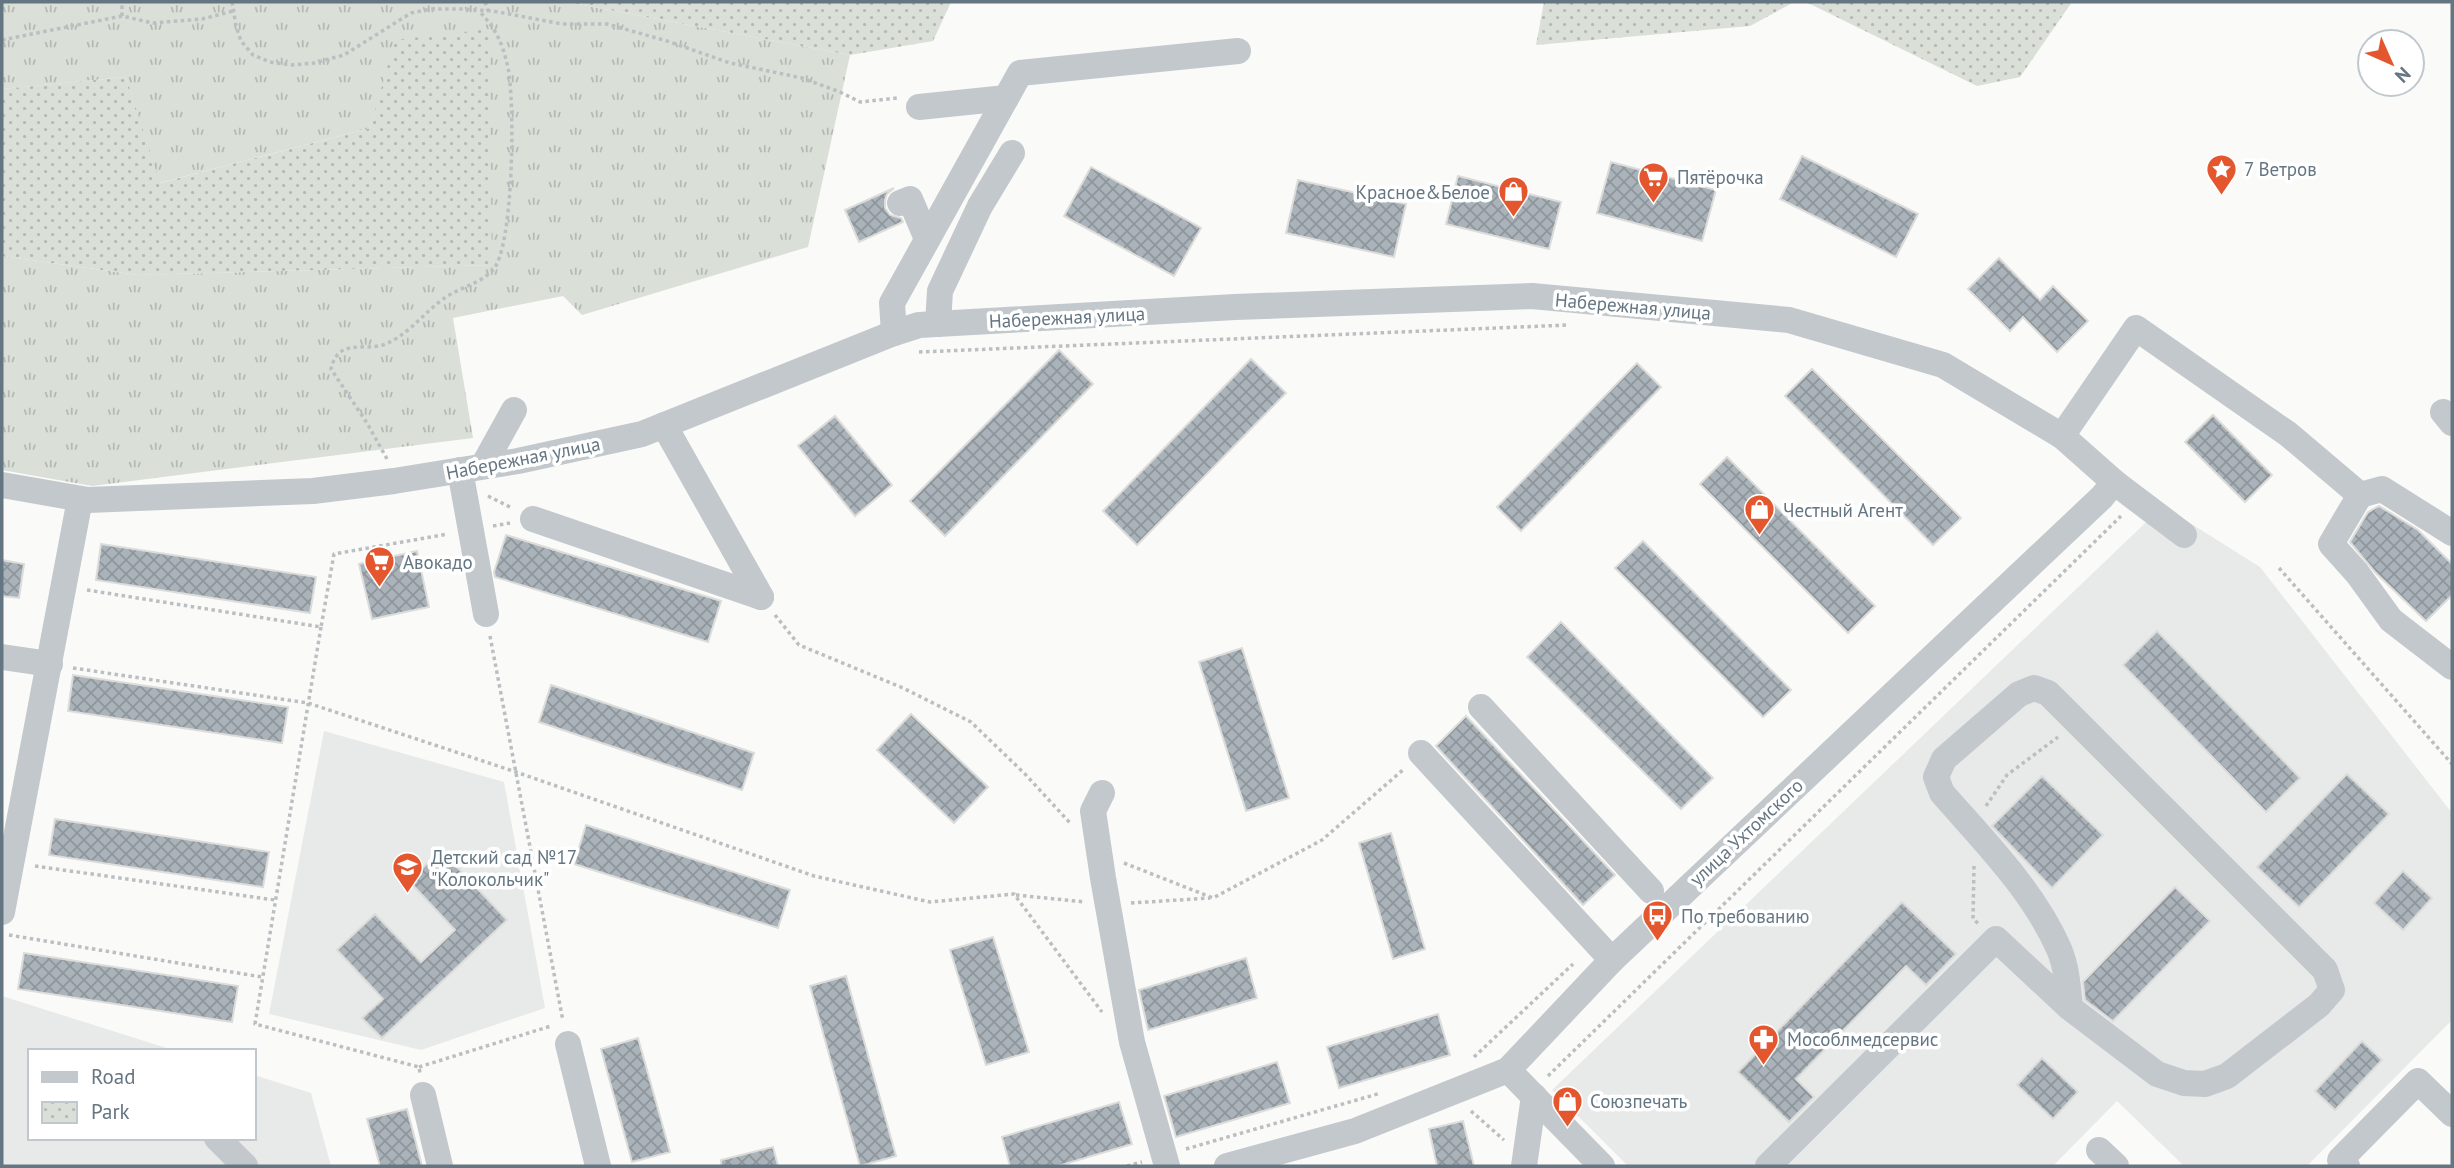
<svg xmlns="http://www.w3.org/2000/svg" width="2454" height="1168" font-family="'PT Sans',sans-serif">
	<defs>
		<pattern id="grass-tufts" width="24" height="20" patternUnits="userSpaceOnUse" patternTransform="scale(1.75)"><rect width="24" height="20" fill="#dadfd7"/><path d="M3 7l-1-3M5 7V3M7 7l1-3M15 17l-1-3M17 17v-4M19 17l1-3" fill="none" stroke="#b4b9b4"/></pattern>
		<pattern id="park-dots" width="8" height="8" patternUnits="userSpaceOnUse" patternTransform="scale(1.75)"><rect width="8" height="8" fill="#dadfd7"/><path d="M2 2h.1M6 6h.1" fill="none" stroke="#b4b9b4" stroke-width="1.8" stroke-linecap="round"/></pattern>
		<pattern id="building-cross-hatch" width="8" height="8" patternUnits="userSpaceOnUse" patternTransform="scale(1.75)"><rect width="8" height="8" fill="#aab3b9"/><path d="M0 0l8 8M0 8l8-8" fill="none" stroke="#8e969c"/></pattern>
	</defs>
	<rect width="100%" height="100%" fill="#fafaf8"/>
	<g fill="#e8e9e9">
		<path d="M 2163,506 L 2260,567 L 2452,813 L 2452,1020 L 2307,1166 L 2184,1166 L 2117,1101 L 2053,1166 L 1628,1166 L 1552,1090 Z"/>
		<path d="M 324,731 L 504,782 L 545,1008 L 421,1050 L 269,1014 Z"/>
		<path d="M 2,996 L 176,1051 L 30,1051 L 30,1138 L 254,1138 L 254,1075 L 311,1093 L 331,1166 L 2,1166 Z"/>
	</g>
	<path fill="url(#grass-tufts)" d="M 2,2 L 567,2 L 850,55 L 808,247 L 582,315 L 563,296 L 453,318 L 473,438 L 92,486 L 2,470 L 2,256 L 138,275 L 491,265 L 396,40 L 370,128 L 159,183 L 126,77 L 2,89 Z"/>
	<g fill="url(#park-dots)">
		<path d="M 567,2 L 951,2 L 933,41 L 850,55 Z"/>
		<path d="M 1544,2 L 1794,2 L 1750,26 L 1536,45 Z"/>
		<path d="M 1806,2 L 2072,2 L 2020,77 L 1977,86 Z"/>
		<path d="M 489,29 L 492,265 L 138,275 L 2,256 L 2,89 L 126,77 L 160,183 L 370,128 L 395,40 Z"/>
	</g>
	<g fill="url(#building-cross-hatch)" stroke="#dcdcda" stroke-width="2">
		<path d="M 1802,156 L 1918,214 L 1896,257 L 1780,199 Z"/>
		<path d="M 1611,162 L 1716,190 L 1702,241 L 1597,213 Z"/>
		<path d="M 1091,167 L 1201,228 L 1174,276 L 1064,216 Z"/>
		<path d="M 1458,176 L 1561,202 L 1549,249 L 1446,224 Z"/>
		<path d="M 1298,180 L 1406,204 L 1394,257 L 1286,233 Z"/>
		<path d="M 894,188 L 887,194 L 885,200 L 885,208 L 890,215 L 901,218 L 903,222 L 859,242 L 845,210 Z"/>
		<path d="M 1999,258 L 2040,300 L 2053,286 L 2088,321 L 2057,352 L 2023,317 L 2010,331 L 1968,289 Z"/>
		<path d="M 1059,350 L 1093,384 L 945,536 L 910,501 Z"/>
		<path d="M 1251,359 L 1286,393 L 1137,545 L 1103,511 Z"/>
		<path d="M 1637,363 L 1661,387 L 1521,531 L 1497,507 Z"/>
		<path d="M 1812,369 L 1961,518 L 1933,545 L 1785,396 Z"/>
		<path d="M 2213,415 L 2272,475 L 2245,502 L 2185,442 Z"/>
		<path d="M 835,416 L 892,485 L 855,516 L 798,446 Z"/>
		<path d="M 1727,457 L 1875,606 L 1848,633 L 1700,484 Z"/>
		<path d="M 2379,506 L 2418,530 L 2452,564 L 2452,595 L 2426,621 L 2375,572 L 2350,542 L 2368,512 Z"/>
		<path d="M 506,535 L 721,601 L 708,642 L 495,577 L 494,572 Z"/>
		<path d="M 1643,541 L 1791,690 L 1763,717 L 1615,568 Z"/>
		<path d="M 101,544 L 316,577 L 310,613 L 96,580 Z"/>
		<path d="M 417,551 L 429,607 L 372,619 L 359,564 Z"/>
		<path d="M 2,560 L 24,564 L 19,598 L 2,596 Z"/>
		<path d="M 1561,622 L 1713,778 L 1681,809 L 1527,657 Z"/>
		<path d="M 2157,631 L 2300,778 L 2266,812 L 2123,665 Z"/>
		<path d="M 1242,648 L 1289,798 L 1246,811 L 1199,662 Z"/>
		<path d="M 73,675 L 288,707 L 282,743 L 68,711 Z"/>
		<path d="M 551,685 L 754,753 L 742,790 L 539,722 Z"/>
		<path d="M 911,714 L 988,787 L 954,823 L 877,750 Z"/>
		<path d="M 1466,716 L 1615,875 L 1583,905 L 1436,746 Z"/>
		<path d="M 2347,774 L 2389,814 L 2299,907 L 2257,867 Z"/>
		<path d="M 2042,776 L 2103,835 L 2052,888 L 1992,826 Z"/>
		<path d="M 55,819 L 269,852 L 263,887 L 49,855 Z"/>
		<path d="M 586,825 L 790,890 L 778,928 L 574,864 Z"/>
		<path d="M 1391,833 L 1425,949 L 1393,959 L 1359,843 Z"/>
		<path d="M 441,850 L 507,920 L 382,1038 L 362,1018 L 383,999 L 337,950 L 375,914 L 421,962 L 455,930 L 409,881 Z"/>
		<path d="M 2403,871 L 2432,898 L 2403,930 L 2374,903 Z"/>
		<path d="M 2175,887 L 2210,921 L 2113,1021 L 2085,1000 L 2083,982 Z"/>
		<path d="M 1902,902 L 1956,954 L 1926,985 L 1906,966 L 1796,1079 L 1814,1097 L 1789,1122 L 1738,1072 Z"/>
		<path d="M 993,937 L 1029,1052 L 986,1065 L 950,950 Z"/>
		<path d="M 24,953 L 238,986 L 232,1022 L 18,989 Z"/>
		<path d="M 1246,958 L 1257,998 L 1148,1030 L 1139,990 Z"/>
		<path d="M 846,976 L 896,1156 L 860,1166 L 810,986 Z"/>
		<path d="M 1438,1014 L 1450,1055 L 1339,1088 L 1327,1047 Z"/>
		<path d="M 638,1038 L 670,1152 L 632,1162 L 601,1049 Z"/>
		<path d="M 2362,1041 L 2382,1060 L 2335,1110 L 2315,1091 Z"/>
		<path d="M 2042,1058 L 2078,1092 L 2053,1119 L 2017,1085 Z"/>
		<path d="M 1277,1062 L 1290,1103 L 1176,1137 L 1164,1096 Z"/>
		<path d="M 1119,1102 L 1132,1144 L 1058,1166 L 1010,1166 L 1002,1137 Z"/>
		<path d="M 407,1109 L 422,1166 L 380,1166 L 367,1119 Z"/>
		<path d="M 1463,1121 L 1474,1166 L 1437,1166 L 1429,1129 Z"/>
		<path d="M 773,1147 L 778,1166 L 721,1166 L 721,1160 Z"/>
	</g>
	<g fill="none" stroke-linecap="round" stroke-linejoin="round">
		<g stroke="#bbbfc2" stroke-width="3.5" stroke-dasharray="3.5 3.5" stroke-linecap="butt">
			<path d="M 232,2 L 236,26 L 241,41 L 253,55 L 270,62 L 292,65 L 314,63 L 344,55 L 411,13 L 430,9 L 461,9 L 493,11 L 562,24 L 607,24 L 667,41 L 730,63 L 802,78 L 840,92 L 860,102 L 897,98"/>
			<path d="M 485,2 L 488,11"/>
			<path d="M 122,16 L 122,2"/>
			<path d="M 2,40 L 122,16 L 153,23 L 202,19 L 233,11"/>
			<path d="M 919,352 L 1568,325"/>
			<path d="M 387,459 L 367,423 L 331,369 C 338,338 362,351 383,345 C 408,336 424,312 446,297 C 461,287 479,284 492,271 C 514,251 515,100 508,68 C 503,44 496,29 480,12"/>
			<path d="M 488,496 L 512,508"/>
			<path d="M 493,526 L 510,523"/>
			<path d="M 2279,568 L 2452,764"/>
			<path d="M 87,590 L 321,627 L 334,554 L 448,534"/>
			<path d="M 775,615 L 799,645 L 903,688 L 971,722 L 1025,774 L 1071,824"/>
			<path d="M 321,627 L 255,1024 L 419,1067 L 420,1073"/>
			<path d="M 490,636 L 563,1021"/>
			<path d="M 73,668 L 308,703 L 516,772 L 814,876 L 930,902 L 1014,894 L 1102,1012"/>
			<path d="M 1986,806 L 2007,775 L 2058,737"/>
			<path d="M 1124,863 L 1213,898 L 1322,840 L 1404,769"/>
			<path d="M 35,866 L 275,900"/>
			<path d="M 1974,866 L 1973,919 L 1980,925"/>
			<path d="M 1016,895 L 1085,902"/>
			<path d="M 1131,903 L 1210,898"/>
			<path d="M 9,935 L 262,977"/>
			<path d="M 1474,1057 L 1573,964"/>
			<path d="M 419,1067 L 551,1026"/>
			<path d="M 1548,1076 L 2121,516"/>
			<path d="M 1471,1111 L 1504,1140"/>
			<path d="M 1186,1149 L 1381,1093"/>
			<path d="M 1127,1166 L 1142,1162"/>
		</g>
		<g stroke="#c3c8cc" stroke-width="26">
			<path d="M 919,107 L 1006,98"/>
			<path d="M 900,203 L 910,199 L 927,239"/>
			<path d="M 938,324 L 940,291 L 980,206 L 1012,153"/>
			<path d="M 894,333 L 892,303 L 1020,73 L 1238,51"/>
			<path d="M 2443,412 L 2452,423"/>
			<path d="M 664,425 L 761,597"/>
			<path d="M 2062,436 L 2136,328 L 2288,434 L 2360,495 L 2382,489 L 2452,533"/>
			<path d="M 483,466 L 514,410"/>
			<path d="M 460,470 L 486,614"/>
			<path d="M 2,485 L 88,500 L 313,491 L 394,481 L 518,461 L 642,434 L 894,333 L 919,325 L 1235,307 L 1532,296 L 1789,320 L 1943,365 L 2062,436 L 2114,482 L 2184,535"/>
			<path d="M 2360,495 L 2331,544 L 2357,573 L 2391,620 L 2452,667"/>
			<path d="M 533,519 L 761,597"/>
			<path d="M 2,657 L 50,664"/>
			<path d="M 1481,707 L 1651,891"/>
			<path d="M 1421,753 L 1612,960"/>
			<path d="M 1102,793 L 1093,811 L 1103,878 L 1132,1042 L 1167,1166"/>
			<path d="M 2,912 L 80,499"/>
			<path d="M 568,1044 L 598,1166"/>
			<path d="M 1508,1070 L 1602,1166"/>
			<path d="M 423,1095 L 440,1166"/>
			<path d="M 217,1138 L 245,1166"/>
			<path d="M 2099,1150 L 2116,1166"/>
			<path d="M 1227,1166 L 1355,1131 L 1508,1070 L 1612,960 L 2102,497 L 2114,482"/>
			<path d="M 1524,1166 L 1534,1096"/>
			<path d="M 1768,1166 L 1996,939 L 2070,1008 L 2157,1074 L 2184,1083 L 2205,1084 L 2227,1076 L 2319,1005 L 2332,990 L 2325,970 L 2048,693 L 2034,688 L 2019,694 L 1944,759 L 1936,777 L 1942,793 C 1984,841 2033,890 2059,949 C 2067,968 2068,988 2070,1008"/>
			<path d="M 2347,1166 L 2340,1160 L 2418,1081 L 2452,1114"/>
		</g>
	</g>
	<defs>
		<symbol id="sight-pin" viewBox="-11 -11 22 30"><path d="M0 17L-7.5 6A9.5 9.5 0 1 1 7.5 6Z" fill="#e4572e" stroke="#fff"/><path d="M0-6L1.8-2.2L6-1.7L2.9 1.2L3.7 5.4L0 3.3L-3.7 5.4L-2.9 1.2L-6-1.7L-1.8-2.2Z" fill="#fff"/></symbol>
		<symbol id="supermarket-pin" viewBox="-11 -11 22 30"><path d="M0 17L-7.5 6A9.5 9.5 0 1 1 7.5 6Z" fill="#e4572e" stroke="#fff"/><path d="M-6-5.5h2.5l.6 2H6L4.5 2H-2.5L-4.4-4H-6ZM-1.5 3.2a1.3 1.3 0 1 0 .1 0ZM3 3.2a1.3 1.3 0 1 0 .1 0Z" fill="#fff"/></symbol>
		<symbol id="shop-pin" viewBox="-11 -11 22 30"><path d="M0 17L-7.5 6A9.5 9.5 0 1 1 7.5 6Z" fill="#e4572e" stroke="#fff"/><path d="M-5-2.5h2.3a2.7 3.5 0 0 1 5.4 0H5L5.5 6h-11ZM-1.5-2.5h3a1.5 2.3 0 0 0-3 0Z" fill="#fff"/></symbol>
		<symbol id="school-pin" viewBox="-11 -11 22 30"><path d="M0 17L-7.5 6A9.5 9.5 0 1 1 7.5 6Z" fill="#e4572e" stroke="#fff"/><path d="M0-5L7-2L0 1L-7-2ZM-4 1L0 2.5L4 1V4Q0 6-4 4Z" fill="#fff"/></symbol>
		<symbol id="bus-pin" viewBox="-11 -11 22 30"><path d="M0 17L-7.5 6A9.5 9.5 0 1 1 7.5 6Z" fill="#e4572e" stroke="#fff"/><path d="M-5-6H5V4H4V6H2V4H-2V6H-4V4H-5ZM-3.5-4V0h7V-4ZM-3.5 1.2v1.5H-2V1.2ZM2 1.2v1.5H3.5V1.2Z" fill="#fff"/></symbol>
		<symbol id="pharmacy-pin" viewBox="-11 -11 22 30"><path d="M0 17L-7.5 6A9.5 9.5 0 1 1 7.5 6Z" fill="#e4572e" stroke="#fff"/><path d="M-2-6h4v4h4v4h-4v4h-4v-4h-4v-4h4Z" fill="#fff"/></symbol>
	</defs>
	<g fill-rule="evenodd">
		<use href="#sight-pin" x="2204" y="152" width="35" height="47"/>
		<use href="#supermarket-pin" x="1636" y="160" width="35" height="47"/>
		<use href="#shop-pin" x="1496" y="174" width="35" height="47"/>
		<use href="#shop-pin" x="1742" y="492" width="35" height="47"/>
		<use href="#supermarket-pin" x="362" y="544" width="35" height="47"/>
		<use href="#school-pin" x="390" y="850" width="35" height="47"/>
		<use href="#bus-pin" x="1640" y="898" width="35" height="47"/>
		<use href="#pharmacy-pin" x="1746" y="1022" width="35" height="47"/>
		<use href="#shop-pin" x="1550" y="1084" width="35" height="47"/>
	</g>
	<g text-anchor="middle" stroke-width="7" stroke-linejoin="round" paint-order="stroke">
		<g font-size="19" fill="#657683" stroke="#fff" text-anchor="start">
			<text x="2244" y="176">7 Ветров</text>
			<text x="1677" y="184">Пятёрочка</text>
			<text x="1490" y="199" text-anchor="end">Красное&amp;Белое</text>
			<text x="1783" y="517">Честный Агент</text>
			<text x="403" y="569">Авокадо</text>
			<text x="431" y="864">Детский сад №17<tspan x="431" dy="22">"Колокольчик"</tspan></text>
			<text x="1681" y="923">По требованию</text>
			<text x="1787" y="1046">Мособлмедсервис</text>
			<text x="1590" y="1108">Союзпечать</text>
		</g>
		<g font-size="19" fill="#657683" stroke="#fff">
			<text transform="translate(1633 306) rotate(5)" y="7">Набережная улица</text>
			<text transform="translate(1067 317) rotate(-3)" y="7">Набережная улица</text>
			<text transform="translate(523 458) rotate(-11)" y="7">Набережная улица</text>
			<text transform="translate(1746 832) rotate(-43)" y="7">улица Ухтомского</text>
		</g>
	</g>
	<rect width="2454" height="1168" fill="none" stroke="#657683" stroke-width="7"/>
	<rect x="28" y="1049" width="228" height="91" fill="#ffffff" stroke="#c1c8cd" stroke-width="2"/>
	<rect x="42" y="1072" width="35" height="10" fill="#c3c8cc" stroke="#c1c8cd" stroke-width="2"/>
	<text x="91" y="1084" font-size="21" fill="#657683">Road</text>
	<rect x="42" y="1102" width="35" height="21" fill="url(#park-dots)" stroke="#c1c8cd" stroke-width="2"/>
	<text x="91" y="1119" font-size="21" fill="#657683">Park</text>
	<g transform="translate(2391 63) rotate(135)"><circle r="33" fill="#ffffff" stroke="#c1c8cd" stroke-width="2"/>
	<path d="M0-5L12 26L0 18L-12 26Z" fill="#e4572e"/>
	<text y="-10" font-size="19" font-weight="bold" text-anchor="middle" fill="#657683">N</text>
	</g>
</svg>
